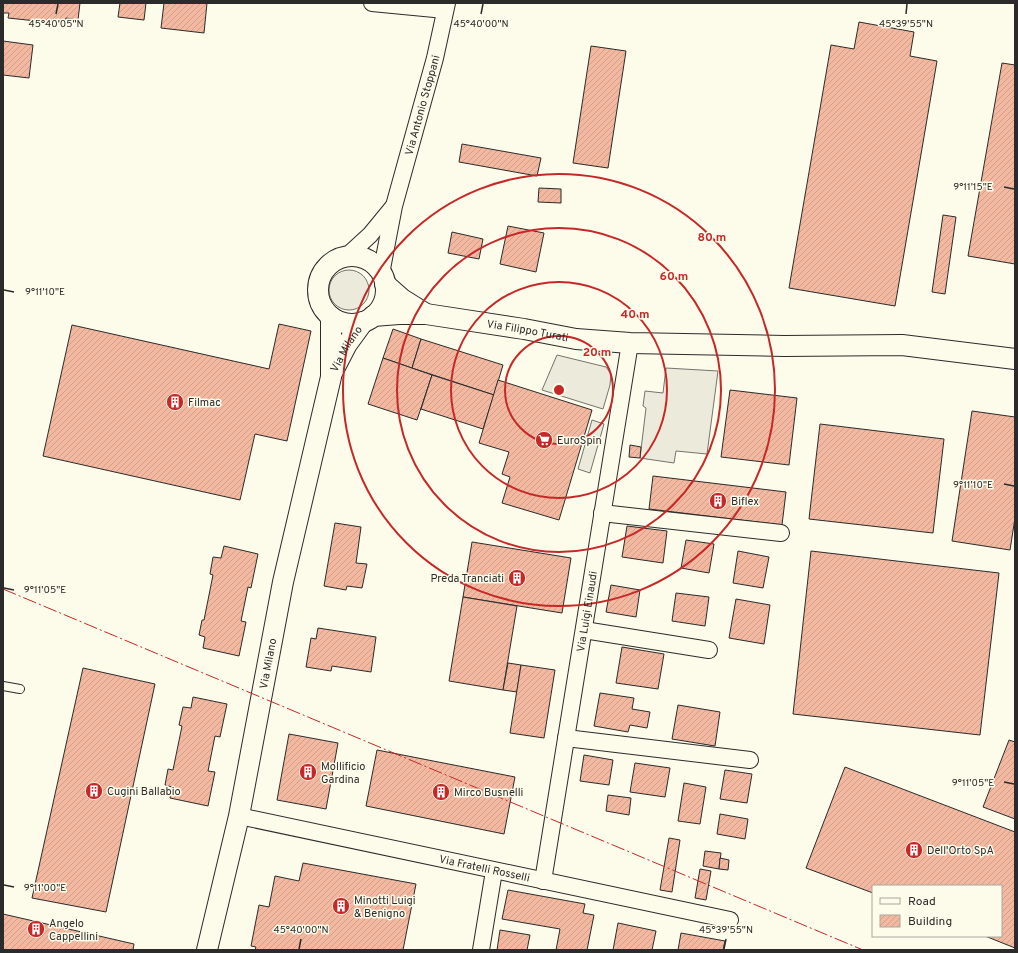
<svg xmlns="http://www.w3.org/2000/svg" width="1018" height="953" font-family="Overpass,sans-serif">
	<defs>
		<pattern id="building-hatch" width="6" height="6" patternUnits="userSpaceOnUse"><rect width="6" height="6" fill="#f2b8a0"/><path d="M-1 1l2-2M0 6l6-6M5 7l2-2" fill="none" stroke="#d09e8a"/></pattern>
	</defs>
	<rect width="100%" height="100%" fill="#fdfbea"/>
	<circle fill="#ecebdb" stroke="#74746e" cx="349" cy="290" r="20"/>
	<g fill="#eceadb" stroke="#74746e">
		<path d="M 557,355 L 606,367 L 611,374 L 610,385 L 603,409 L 542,390 Z"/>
		<path d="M 666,368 L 718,371 L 707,454 L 676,451 L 674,463 L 640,458 L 646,408 L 643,406 L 645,391 L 663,393 Z"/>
		<path d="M 592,420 L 604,424 L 590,473 L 578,469 Z"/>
	</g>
	<g fill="url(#building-hatch)" stroke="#2b2b2b">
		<path d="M 3,3 L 80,3 L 78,20 L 66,18 L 65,24 L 8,18 L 9,13 L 3,13 Z"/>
		<path d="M 120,3 L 146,3 L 144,20 L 118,17 Z"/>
		<path d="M 164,3 L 207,3 L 204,33 L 161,28 Z"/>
		<path d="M 859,22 L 914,32 L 910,56 L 937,61 L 895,306 L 789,288 L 831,45 L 854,49 Z"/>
		<path d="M 3,41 L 33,45 L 29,78 L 3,75 Z"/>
		<path d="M 591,46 L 626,51 L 608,168 L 573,163 Z"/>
		<path d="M 1002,63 L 1015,65 L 1015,264 L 968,256 Z"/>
		<path d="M 462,144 L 541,158 L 537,176 L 459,162 Z"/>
		<path d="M 539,188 L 561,189 L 561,203 L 538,202 Z"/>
		<path d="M 943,215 L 956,217 L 945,294 L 932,292 Z"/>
		<path d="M 508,226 L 544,233 L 536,272 L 500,264 Z"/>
		<path d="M 452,232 L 483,239 L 479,259 L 448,253 Z"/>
		<path d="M 279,324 L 311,331 L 287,441 L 255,434 L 240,500 L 43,456 L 72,325 L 269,369 Z"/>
		<path d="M 393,329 L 421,339 L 412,368 L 383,358 Z"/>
		<path d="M 421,339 L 503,365 L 494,395 L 412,368 Z"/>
		<path d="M 383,358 L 432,375 L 417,420 L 368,404 Z"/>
		<path d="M 432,375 L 494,395 L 483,429 L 421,409 Z"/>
		<path d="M 498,380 L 592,410 L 559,520 L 502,503 L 510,477 L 502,474 L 509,452 L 479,443 Z"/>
		<path d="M 730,390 L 797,398 L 789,465 L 721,457 Z"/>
		<path d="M 972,411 L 1015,417 L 1015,518 L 1010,550 L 952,541 Z"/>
		<path d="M 820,424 L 944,439 L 933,533 L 809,519 Z"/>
		<path d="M 630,445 L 641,447 L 640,458 L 629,457 Z"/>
		<path d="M 653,476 L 786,492 L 782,525 L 649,509 Z"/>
		<path d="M 335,523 L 361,527 L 356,563 L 367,564 L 362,588 L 347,586 L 346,590 L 324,586 Z"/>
		<path d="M 627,526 L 667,531 L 663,563 L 622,557 Z"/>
		<path d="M 686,540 L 714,544 L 709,573 L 681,568 Z"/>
		<path d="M 472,542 L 571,558 L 562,613 L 463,597 Z"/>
		<path d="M 224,546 L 258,554 L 251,588 L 248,587 L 241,621 L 246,622 L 239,656 L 203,648 L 205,637 L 199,635 L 202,620 L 204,620 L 213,575 L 210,574 L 213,557 L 221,558 Z"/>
		<path d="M 738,551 L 769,557 L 763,588 L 733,583 Z"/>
		<path d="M 811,551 L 999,573 L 980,735 L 793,714 Z"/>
		<path d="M 611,585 L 640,590 L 636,617 L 606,612 Z"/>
		<path d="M 676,593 L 709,597 L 705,626 L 672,621 Z"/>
		<path d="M 463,597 L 517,606 L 503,690 L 449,681 Z"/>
		<path d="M 736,599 L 770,605 L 764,644 L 729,638 Z"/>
		<path d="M 318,628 L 376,637 L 371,672 L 332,666 L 331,671 L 306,667 L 311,638 L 316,639 Z"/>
		<path d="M 622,647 L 664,654 L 658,689 L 616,683 Z"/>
		<path d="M 508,663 L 521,665 L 517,692 L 503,690 Z"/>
		<path d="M 521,665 L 555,670 L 544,738 L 510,733 Z"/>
		<path d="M 83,668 L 155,684 L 106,912 L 32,898 Z"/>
		<path d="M 600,693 L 634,698 L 632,709 L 650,712 L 647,728 L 630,725 L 628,732 L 594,726 Z"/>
		<path d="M 193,697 L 227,704 L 220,737 L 215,736 L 208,771 L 215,772 L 208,806 L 170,798 L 172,787 L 165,785 L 168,769 L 173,770 L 182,726 L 179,725 L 183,707 L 191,708 Z"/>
		<path d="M 678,705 L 720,712 L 715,746 L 672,739 Z"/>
		<path d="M 289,734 L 338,743 L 326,809 L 277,800 Z"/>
		<path d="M 1009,740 L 1015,742 L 1015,819 L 983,807 Z"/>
		<path d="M 377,750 L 515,777 L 504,834 L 366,806 Z"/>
		<path d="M 584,755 L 613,760 L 609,785 L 580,781 Z"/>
		<path d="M 635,763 L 670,768 L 665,797 L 630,792 Z"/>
		<path d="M 845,767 L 1015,832 L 1015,948 L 985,936 L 1001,936 L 1001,886 L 873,886 L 873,893 L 806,868 Z"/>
		<path d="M 725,770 L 752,774 L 747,803 L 720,799 Z"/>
		<path d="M 684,783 L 706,787 L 700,824 L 678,821 Z"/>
		<path d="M 608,795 L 631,798 L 629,815 L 606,811 Z"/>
		<path d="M 720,814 L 748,819 L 745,839 L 717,834 Z"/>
		<path d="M 669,838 L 680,840 L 672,892 L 660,890 Z"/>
		<path d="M 705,851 L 721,853 L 719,869 L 703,866 Z"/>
		<path d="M 720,858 L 729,860 L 728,870 L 719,869 Z"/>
		<path d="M 303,863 L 416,884 L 403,950 L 255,950 L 256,947 L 251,946 L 259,905 L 269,907 L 275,876 L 299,881 Z"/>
		<path d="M 700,869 L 711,871 L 706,900 L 695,898 Z"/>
		<path d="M 508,890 L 585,904 L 583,913 L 594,915 L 587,950 L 556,950 L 560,929 L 502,919 Z"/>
		<path d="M 3,914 L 134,944 L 133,950 L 3,950 Z"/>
		<path d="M 618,923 L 656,931 L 652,950 L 613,950 Z"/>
		<path d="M 500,930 L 530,935 L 527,950 L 497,950 Z"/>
		<path d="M 681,933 L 725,941 L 723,950 L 678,950 Z"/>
	</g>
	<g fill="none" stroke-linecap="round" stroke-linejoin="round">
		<defs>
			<path id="service" d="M 3,686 L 20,689"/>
			<g id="minor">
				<path d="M 372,3 L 445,10"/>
				<path d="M 346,257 L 370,235 L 393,207"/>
				<path id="s1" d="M 381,274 L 394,206 L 435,58 L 447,3"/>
				<path d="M 602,513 L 781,533"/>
				<path d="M 584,630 L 709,650"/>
				<path d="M 566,738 L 750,760"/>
				<path id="s2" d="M 239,816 L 730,920"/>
				<path id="s3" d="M 543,881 L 630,343"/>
				<path d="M 481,950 L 494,871"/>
			</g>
			<g id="tertiary">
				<circle cx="352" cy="290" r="34"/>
				<path d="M 385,284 L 402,299 L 426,314"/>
				<path id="s4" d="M 373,316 L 399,314 L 426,314 L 524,329 L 576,339 L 630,343 L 784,346 L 902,345 L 1015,359"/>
				<path id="s5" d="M 332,373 L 347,344 L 363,322"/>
				<path id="s6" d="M 207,950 L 239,816 L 283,582 L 331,377 L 331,317"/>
			</g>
		</defs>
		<use href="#service" stroke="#2b2b2b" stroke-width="10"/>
		<use href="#minor" stroke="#2b2b2b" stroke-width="18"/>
		<use href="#tertiary" stroke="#2b2b2b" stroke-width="22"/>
		<use href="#service" stroke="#fdfbea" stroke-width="8"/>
		<use href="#minor" stroke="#fdfbea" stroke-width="16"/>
		<use href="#tertiary" stroke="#fdfbea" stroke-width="20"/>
		<path stroke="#c62828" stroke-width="1" stroke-dasharray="14 3 2 3" stroke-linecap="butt" d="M 3,589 L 863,950"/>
	</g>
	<path fill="none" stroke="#2b2b2b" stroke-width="1.5" d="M 56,14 L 58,4M 481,14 L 483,4M 906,14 L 907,4M 1004,187 L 1014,189M 4,290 L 14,292M 1004,484 L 1014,486M 4,588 L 14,590M 1004,782 L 1014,784M 4,885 L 14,887M 299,949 L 301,939M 724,949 L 726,939"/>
	<g fill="none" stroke="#c62828" stroke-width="2">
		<circle cx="559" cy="390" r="54"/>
		<circle cx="559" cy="390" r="108"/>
		<circle cx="559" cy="390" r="162"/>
		<circle cx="559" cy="390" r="216"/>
	</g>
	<defs>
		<symbol id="building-disc" viewBox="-11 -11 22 22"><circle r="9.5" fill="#c62828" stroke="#fdfbea"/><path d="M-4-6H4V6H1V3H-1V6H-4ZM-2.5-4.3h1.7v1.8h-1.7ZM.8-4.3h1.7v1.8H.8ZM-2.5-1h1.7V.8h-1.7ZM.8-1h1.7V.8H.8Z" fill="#fff"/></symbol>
		<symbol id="supermarket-disc" viewBox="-11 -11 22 22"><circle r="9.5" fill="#c62828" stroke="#fdfbea"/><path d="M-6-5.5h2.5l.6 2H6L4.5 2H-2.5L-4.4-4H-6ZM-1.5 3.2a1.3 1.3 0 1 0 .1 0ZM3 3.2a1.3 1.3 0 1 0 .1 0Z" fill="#fff"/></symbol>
	</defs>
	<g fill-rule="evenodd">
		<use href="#building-disc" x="165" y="392" width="20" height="20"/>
		<use href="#supermarket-disc" x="534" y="430" width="20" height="20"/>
		<use href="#building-disc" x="708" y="491" width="20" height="20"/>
		<use href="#building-disc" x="507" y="568" width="20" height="20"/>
		<use href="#building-disc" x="298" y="762" width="20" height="20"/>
		<use href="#building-disc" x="84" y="781" width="20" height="20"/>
		<use href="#building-disc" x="431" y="782" width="20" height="20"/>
		<use href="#building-disc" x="904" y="840" width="20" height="20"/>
		<use href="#building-disc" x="331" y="896" width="20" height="20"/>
		<use href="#building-disc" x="26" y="919" width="20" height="20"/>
	</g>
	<g text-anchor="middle" stroke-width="3" stroke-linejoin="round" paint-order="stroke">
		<g font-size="11" fill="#2b2b2b" stroke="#fdfbea">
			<text dy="4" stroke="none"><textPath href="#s1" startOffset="174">Via Antonio Stoppani</textPath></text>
			<text dy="4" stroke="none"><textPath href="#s4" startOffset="156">Via Filippo Turati</textPath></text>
			<text dy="4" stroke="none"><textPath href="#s5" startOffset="28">Via Milano</textPath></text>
			<text dy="4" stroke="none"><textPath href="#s3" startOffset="273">Via Luigi Einaudi</textPath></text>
			<text dy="4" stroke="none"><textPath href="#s6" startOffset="293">Via Milano</textPath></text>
			<text dy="4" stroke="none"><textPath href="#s2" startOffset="251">Via Fratelli Rosselli</textPath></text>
		</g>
		<g font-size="11" fill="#2b2b2b" stroke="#fdfbea" text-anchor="start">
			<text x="188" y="406">Filmac</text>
			<text x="557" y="444">EuroSpin</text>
			<text x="731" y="505">Biflex</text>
			<text x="504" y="582" text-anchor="end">Preda Tranciati</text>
			<text x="321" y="770">Mollificio<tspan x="321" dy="13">Gardina</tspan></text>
			<text x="107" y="795">Cugini Ballabio</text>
			<text x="454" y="796">Mirco Busnelli</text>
			<text x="927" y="854">Dell'Orto SpA</text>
			<text x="354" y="904">Minotti Luigi<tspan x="354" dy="13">&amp; Benigno</tspan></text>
			<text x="49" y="927">Angelo<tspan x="49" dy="13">Cappellini</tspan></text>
		</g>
	</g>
	<g font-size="10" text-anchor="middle" fill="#2b2b2b" stroke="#fdfbea" stroke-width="3" stroke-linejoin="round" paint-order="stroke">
		<text x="56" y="27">45°40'05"N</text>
		<text x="481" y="27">45°40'00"N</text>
		<text x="906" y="27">45°39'55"N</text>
		<text x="973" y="190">9°11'15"E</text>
		<text x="45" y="295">9°11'10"E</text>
		<text x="973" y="488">9°11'10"E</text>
		<text x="45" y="593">9°11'05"E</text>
		<text x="973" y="786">9°11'05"E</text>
		<text x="45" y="891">9°11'00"E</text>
		<text x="301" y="933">45°40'00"N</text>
		<text x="726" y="933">45°39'55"N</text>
	</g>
	<circle cx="559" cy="390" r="6" fill="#c62828" stroke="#fdfbea" stroke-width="2"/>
	<g font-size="12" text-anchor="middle" font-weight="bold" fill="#c62828" stroke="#fdfbea" stroke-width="3" stroke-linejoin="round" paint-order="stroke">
		<text x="712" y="241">80 m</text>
		<text x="674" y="280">60 m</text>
		<text x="635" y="318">40 m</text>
		<text x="597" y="356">20 m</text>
	</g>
	<rect width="1018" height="953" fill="none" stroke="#2b2b2b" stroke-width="8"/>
	<rect x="872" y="885" width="130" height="52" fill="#fdfbea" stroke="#a9a89e"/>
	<rect x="880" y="898" width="20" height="6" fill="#fdfbea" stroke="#a9a89e"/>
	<text x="908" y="905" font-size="12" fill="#2b2b2b">Road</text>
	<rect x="880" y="915" width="20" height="12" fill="url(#building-hatch)" stroke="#a9a89e"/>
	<text x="908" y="925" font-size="12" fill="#2b2b2b">Building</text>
</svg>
